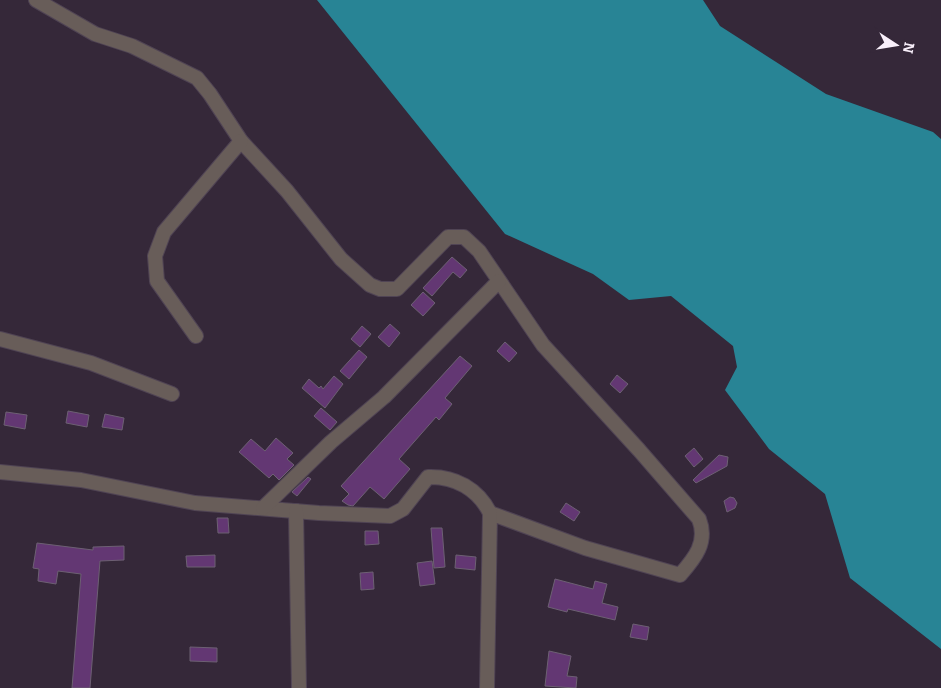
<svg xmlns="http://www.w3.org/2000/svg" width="941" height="688" font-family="Bitter,serif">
	<rect width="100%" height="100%" fill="#352839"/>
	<path fill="#288495" d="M 317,0 L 703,0 L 720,26 L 826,94 L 933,132 L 941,139 L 941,649 L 850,578 L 825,494 L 769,449 L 725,390 L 737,367 L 733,346 L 671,296 L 629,300 L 593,274 L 505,234 Z"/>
	<g fill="#633773" stroke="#6d6073">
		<path d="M 452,257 L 467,270 L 460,278 L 453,272 L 432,296 L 423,288 Z"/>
		<path d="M 423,292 L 435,303 L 423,316 L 411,305 Z"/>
		<path d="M 390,324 L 400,333 L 389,347 L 378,337 Z"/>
		<path d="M 362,326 L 371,334 L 360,347 L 351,339 Z"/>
		<path d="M 505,342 L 517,353 L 509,362 L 497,351 Z"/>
		<path d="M 359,350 L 367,357 L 349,379 L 340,371 Z"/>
		<path d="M 460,356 L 472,366 L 445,398 L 452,404 L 439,420 L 436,417 L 399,459 L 410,469 L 384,499 L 370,487 L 353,506 L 348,505 L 342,501 L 349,494 L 341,486 Z"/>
		<path d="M 617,375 L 628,384 L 620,393 L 610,384 Z"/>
		<path d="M 334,376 L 343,384 L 325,408 L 302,388 L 309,379 L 319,388 L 321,386 L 323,389 Z"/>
		<path d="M 321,408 L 337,422 L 330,430 L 314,416 Z"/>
		<path d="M 68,411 L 89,415 L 87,427 L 66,423 Z"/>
		<path d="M 6,412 L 27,415 L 25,429 L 4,425 Z"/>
		<path d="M 105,414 L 124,418 L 122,430 L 102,427 Z"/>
		<path d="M 276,438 L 293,453 L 287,459 L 294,465 L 279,480 L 273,474 L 269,478 L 239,452 L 251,439 L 265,451 Z"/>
		<path d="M 694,448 L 703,459 L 694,467 L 685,456 Z"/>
		<path d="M 719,455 L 728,457 L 727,466 L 696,483 L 693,480 Z"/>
		<path d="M 308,477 L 311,479 L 297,496 L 292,492 Z"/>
		<path d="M 730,497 L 734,498 L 737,503 L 735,508 L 727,512 L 724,501 Z"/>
		<path d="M 566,503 L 580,512 L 574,521 L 560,512 Z"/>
		<path d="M 217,518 L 228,518 L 229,533 L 218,533 Z"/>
		<path d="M 431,528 L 442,528 L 445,567 L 434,568 Z"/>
		<path d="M 365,531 L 378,531 L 379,544 L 365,545 Z"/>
		<path d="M 37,543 L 93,550 L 93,547 L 124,546 L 124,560 L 100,561 L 90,688 L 72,688 L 81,574 L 58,571 L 56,584 L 38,581 L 39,569 L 33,568 Z"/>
		<path d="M 215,555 L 215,567 L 187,567 L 186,556 Z"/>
		<path d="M 456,555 L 476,557 L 475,570 L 455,568 Z"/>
		<path d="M 432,561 L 435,584 L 420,586 L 417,563 Z"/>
		<path d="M 373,572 L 374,589 L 361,590 L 360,573 Z"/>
		<path d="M 555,579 L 593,589 L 595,581 L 607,584 L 602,603 L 618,607 L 615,620 L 568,609 L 567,612 L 548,607 Z"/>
		<path d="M 633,624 L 649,627 L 647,640 L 630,637 Z"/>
		<path d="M 190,647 L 217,648 L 217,662 L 190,661 Z"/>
		<path d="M 549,651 L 571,656 L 567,676 L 577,677 L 576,688 L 545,686 Z"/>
	</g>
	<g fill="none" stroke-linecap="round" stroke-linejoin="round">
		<defs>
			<g id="minor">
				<path d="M 36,0 L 95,34 L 132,46 L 197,78 L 210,94 L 241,141 L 287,191 L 341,259 L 370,285 L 380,289 L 397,289 L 448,237 L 464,237 L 479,251 L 543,345 L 639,450 L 699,519 C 708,542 695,558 680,575 L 585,548 L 490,513"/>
				<path d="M 196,336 L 157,281 L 155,256 L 164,232 L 241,141"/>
				<path d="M 0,339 L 91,363 L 172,394"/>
				<path d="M 0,472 L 81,480 L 195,503 L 319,513 L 390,516 L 403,509 L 428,477 C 455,476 478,489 490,513 L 487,688"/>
				<path d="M 263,508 L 331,442 L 384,397 L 499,281"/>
				<path d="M 296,511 L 299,688"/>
			</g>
		</defs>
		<use href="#minor" stroke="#504454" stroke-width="16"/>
		<use href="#minor" stroke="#685d59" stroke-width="14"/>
	</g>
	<g transform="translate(896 45) rotate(102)" stroke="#352839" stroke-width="4" paint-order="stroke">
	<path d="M0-4L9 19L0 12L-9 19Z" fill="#f8effa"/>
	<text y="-8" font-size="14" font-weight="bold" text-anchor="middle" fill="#f8effa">N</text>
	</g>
</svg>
